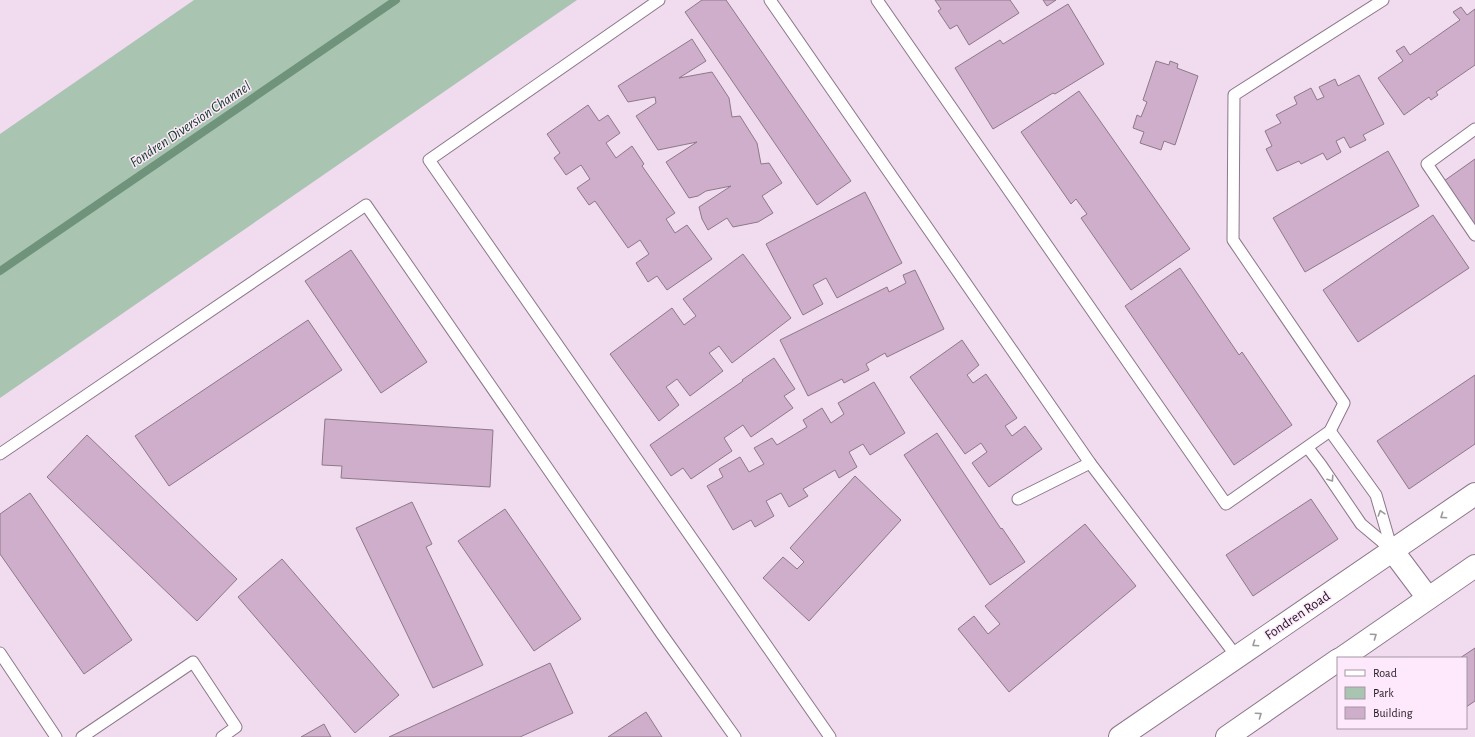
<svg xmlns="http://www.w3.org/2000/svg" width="1475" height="737" font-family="'Alegreya Sans',sans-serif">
	<rect width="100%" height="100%" fill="#f1dbee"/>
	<path fill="#aac4b2" d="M 194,0 L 577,0 L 0,398 L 0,134 Z"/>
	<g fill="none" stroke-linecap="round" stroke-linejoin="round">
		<path stroke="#6f937b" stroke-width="8" d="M 0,271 L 396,0"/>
	</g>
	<g fill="#cfaecb" stroke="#8d798a">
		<path d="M 702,0 L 726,0 L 851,181 L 817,205 L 685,12 Z"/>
		<path d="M 935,0 L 1010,0 L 1019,13 L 969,45 L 957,25 L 950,29 L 938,11 L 941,9 Z"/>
		<path d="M 1043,0 L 1056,0 L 1047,6 Z"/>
		<path d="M 1068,4 L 1104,64 L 1055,94 L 1053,93 L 993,129 L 955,68 L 1000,40 L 1003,44 Z"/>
		<path d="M 1461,7 L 1467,15 L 1475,9 L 1475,65 L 1436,92 L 1438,95 L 1431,100 L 1429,97 L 1404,115 L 1378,78 L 1403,61 L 1396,51 L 1404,46 L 1410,55 L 1460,20 L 1453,12 Z"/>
		<path d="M 692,39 L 706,61 L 679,78 L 712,72 L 729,98 L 732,117 L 740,116 L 757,143 L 761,164 L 769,163 L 782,183 L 762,196 L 773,213 L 758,222 L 733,227 L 727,218 L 708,230 L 702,219 L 699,207 L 731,186 L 706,191 L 698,196 L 689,198 L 666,162 L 697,142 L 658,150 L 636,116 L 656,103 L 655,97 L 628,102 L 618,86 Z"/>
		<path d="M 1156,61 L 1169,65 L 1170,61 L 1178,64 L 1177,68 L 1198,76 L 1175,145 L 1164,141 L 1161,150 L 1140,143 L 1144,132 L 1133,128 L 1137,115 L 1141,117 L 1147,102 L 1143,100 Z"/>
		<path d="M 1359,75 L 1384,124 L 1363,135 L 1366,140 L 1350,148 L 1344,137 L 1336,141 L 1341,152 L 1327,160 L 1323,153 L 1301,164 L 1299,161 L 1277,171 L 1266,149 L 1272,146 L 1265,131 L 1281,123 L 1276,115 L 1297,104 L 1294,97 L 1311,88 L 1317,100 L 1324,97 L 1319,87 L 1335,79 L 1338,86 Z"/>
		<path d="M 1079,91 L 1190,249 L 1131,290 L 1081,218 L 1087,214 L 1076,199 L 1071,204 L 1021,132 Z"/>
		<path d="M 588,105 L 599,121 L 608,115 L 620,133 L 606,143 L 616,158 L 632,146 L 644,164 L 642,166 L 675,213 L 666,219 L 675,233 L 687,225 L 712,259 L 667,290 L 657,276 L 648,282 L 636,263 L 649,254 L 640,240 L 628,248 L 595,201 L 589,205 L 577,188 L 590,179 L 581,165 L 566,175 L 554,158 L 560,153 L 547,134 Z"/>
		<path d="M 1388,151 L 1419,206 L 1305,272 L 1273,218 Z"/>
		<path d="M 1475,159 L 1475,226 L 1444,181 Z"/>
		<path d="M 865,192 L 902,263 L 837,298 L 826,278 L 813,285 L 823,304 L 803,315 L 766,244 Z"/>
		<path d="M 1433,215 L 1469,268 L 1358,342 L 1323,290 Z"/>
		<path d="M 351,250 L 427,362 L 381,393 L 305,281 Z"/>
		<path d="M 743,254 L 791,318 L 732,363 L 719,346 L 709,353 L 723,371 L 690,396 L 677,379 L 666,387 L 679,405 L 659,421 L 610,354 L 672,308 L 684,325 L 696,316 L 683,299 Z"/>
		<path d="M 1180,268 L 1239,355 L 1242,352 L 1292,425 L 1234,465 L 1125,306 Z"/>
		<path d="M 915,270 L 944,329 L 887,357 L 885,353 L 866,364 L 869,370 L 844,383 L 842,379 L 808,396 L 780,340 L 887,287 L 889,292 L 906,283 L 903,275 Z"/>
		<path d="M 308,320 L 342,370 L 169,486 L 135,436 Z"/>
		<path d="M 962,340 L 979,365 L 967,375 L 973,383 L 986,374 L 1017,418 L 1005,426 L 1012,436 L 1025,426 L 1042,449 L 989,487 L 972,463 L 987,452 L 981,443 L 965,454 L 910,377 Z"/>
		<path d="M 774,358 L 795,389 L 784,396 L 793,408 L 751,437 L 743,425 L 724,438 L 732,451 L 691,479 L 683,468 L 671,476 L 650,445 L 743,381 L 742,380 Z"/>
		<path d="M 1475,375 L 1475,444 L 1409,489 L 1377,441 Z"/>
		<path d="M 874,382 L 905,433 L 870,455 L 863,444 L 849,452 L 857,467 L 839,478 L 835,470 L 803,489 L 808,496 L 789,507 L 781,493 L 766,501 L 774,516 L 755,527 L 751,520 L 733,530 L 707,486 L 723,477 L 719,469 L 740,457 L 749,472 L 764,464 L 754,448 L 772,438 L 777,445 L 807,427 L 803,420 L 822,408 L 831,423 L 844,414 L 838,403 Z"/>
		<path d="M 325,419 L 493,430 L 490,487 L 341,478 L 342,466 L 322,465 Z"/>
		<path d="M 937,433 L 1001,529 L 1002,528 L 1025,562 L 990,585 L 904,455 Z"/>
		<path d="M 87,435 L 237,579 L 197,621 L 47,477 Z"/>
		<path d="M 855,476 L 901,520 L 809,621 L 763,578 L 783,557 L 797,569 L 804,562 L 790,548 Z"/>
		<path d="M 30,493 L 132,640 L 84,674 L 0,554 L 0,514 Z"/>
		<path d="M 1311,499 L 1338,539 L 1253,596 L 1226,555 Z"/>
		<path d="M 412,502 L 432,544 L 426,547 L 483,665 L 433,688 L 356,528 Z"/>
		<path d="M 505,509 L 581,619 L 534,651 L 458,541 Z"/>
		<path d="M 1085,524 L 1136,586 L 1009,692 L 958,629 L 974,616 L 988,634 L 1000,624 L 985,606 Z"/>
		<path d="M 282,559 L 399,695 L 355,733 L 238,597 Z"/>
		<path d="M 1475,648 L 1475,701 L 1466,707 L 1466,658 L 1460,658 Z"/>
		<path d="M 550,663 L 573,713 L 520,737 L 389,737 Z"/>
		<path d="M 646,712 L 662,737 L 608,737 Z"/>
		<path d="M 324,724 L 331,737 L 301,737 Z"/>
	</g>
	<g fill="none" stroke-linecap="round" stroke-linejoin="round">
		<defs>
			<g id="service">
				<path d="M 659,0 L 429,160 L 830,737"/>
				<path d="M 770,0 L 1090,463 L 1237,657"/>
				<path d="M 877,0 L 1226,504 L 1330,431 L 1344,403 L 1233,240 L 1234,95 L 1383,0"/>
				<path d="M 1475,129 L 1427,164 L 1475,235"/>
				<path d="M 1330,431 L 1376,495 L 1392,550"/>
				<path d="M 1308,448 L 1321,465 L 1361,524 L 1392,550"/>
				<path d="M 0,454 L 366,205 L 661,633 L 735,737"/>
				<path d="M 1018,499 L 1090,463"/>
				<path d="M 0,653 L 56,737"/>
				<path d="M 82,737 L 193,662 L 236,727 L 222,737"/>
			</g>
			<g id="secondary">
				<path d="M 1392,550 L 1428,598"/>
				<path d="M 1342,658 L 1475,566"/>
				<path d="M 1120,737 L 1475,494"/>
				<path d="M 1227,737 L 1338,660"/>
			</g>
		</defs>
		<use href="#service" stroke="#8c788a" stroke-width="13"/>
		<use href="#secondary" stroke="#8c788a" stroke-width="24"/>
		<use href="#service" stroke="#fff" stroke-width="11"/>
		<use href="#secondary" stroke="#fff" stroke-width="22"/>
	</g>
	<defs><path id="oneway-chevron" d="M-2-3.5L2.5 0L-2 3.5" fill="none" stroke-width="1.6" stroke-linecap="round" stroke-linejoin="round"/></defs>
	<g stroke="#9c989c">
		<use href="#oneway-chevron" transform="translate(1331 479) rotate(56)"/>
		<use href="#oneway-chevron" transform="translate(1381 513) rotate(-107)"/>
		<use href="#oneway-chevron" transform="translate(1443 516) rotate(146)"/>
		<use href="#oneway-chevron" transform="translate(1374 636) rotate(-35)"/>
		<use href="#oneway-chevron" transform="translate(1255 644) rotate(146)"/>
		<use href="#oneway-chevron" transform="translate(1259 715) rotate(-35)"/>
	</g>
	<g text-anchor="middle" stroke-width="3" stroke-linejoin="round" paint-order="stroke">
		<g font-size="14" fill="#221b22" stroke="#fee8fb">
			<text transform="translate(1297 615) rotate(-34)" y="5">Fondren Road</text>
		</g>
		<g font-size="15" font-style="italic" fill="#0e3d23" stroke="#fee8fb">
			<text transform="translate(190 124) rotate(-34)" y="5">Fondren Diversion Channel</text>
		</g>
	</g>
	<rect x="1337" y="657" width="130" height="72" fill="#fee8fb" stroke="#a696a4"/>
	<rect x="1345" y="670" width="20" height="6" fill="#ffffff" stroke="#a696a4"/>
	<text x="1373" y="677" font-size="12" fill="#221b22">Road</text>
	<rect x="1345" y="687" width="20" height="12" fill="#aac4b2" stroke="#a696a4"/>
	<text x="1373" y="697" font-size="12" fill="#221b22">Park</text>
	<rect x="1345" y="707" width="20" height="12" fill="#cfaecb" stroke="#a696a4"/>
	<text x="1373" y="717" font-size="12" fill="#221b22">Building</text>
</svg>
